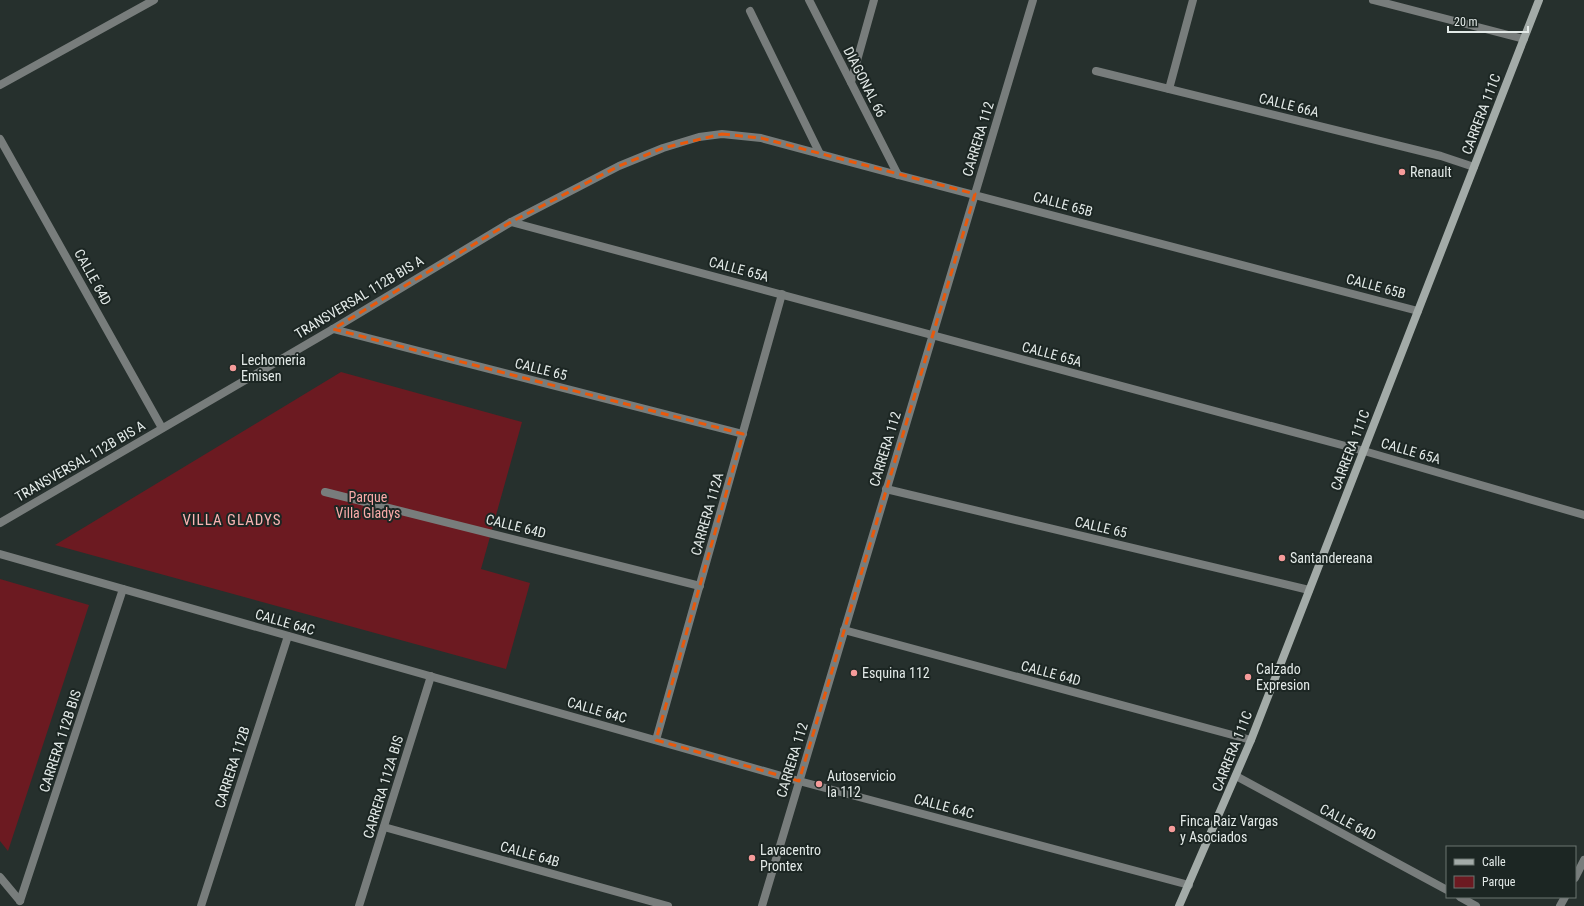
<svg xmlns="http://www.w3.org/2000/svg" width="1584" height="906" font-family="'Roboto Condensed',sans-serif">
	<rect width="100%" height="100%" fill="#26302d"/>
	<g fill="#6c1a21">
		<path d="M 341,372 L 522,422 L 481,569 L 530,583 L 506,669 L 55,545 Z"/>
		<path d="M 0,579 L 89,605 L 8,851 L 0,841 Z"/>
	</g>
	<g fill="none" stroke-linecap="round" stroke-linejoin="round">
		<path stroke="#787d7c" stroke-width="8" d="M 750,11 L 820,154"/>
		<g stroke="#787d7c" stroke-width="8">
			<path d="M 1373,0 L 1524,39"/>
			<path d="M 1096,71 L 1441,156 L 1474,167"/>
			<path d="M 851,82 L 874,0"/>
			<path d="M 0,85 L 154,0"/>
			<path d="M 1169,89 L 1193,0"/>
			<path d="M 0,139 L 162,428"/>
			<path d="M 511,222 L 1364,451 L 1584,515"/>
			<path d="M 333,329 L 743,434"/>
			<path d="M 886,489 L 1309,590"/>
			<path d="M 325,492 L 700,586"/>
			<path d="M 0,554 L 799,781 L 1189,885"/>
			<path d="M 844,630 L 1251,740"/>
			<path d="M 656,740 L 782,294"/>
			<path d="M 384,827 L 668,906"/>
			<path d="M 0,877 L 20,901"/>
			<path d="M 20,901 L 123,589"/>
			<path d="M 201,906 L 288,636"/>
			<path d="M 359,906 L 431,676"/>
		</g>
		<g stroke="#787d7c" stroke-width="8">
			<path d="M 809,0 L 898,175"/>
			<path d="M 0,523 L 333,329 L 511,222 L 619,166 L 663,148 L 699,137 L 722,134 L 761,138 L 898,175 L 1418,311"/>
			<path d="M 1236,776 L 1447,890"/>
			<path d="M 1575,878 L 1584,860"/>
			<path d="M 1460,897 L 1476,906"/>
			<path d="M 762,906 L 1033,0"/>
			<path d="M 1560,906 L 1565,897"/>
		</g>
		<path stroke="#a3aba8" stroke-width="8" d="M 1179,906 L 1251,740 L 1539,0"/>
	</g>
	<path fill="none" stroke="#e8590c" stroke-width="3" stroke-dasharray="8 5" stroke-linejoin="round" d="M 722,134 L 761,138 L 975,194 L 799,781 L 656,740 L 743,434 L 333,329 L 511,222 L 619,166 L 663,148 Z"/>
	<g fill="#f59b9a" stroke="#1c2623" stroke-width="1.5">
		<circle cx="1402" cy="172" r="4"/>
		<circle cx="233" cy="368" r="4"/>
		<circle cx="1282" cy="558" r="4"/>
		<circle cx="854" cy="673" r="4"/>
		<circle cx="1248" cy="677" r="4"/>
		<circle cx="819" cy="784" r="4"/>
		<circle cx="1172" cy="829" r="4"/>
		<circle cx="752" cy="858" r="4"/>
	</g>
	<g text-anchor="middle" stroke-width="4" stroke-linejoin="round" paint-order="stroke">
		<g font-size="14" fill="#e2e9e7" stroke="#1c2623">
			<text transform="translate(865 82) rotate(63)" y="5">DIAGONAL 66</text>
			<text transform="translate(1289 105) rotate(14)" y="5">CALLE 66A</text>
			<text transform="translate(1481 114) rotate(-69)" y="5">CARRERA 111C</text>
			<text transform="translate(978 139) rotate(-73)" y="5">CARRERA 112</text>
			<text transform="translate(1063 204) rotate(15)" y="5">CALLE 65B</text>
			<text transform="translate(739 269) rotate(15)" y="5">CALLE 65A</text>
			<text transform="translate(93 277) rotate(61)" y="5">CALLE 64D</text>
			<text transform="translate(1376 286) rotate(15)" y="5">CALLE 65B</text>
			<text transform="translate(359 297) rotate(-31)" y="5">TRANSVERSAL 112B BIS A</text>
			<text transform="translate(1052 354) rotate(15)" y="5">CALLE 65A</text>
			<text transform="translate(541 369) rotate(14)" y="5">CALLE 65</text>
			<text transform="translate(885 449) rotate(-73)" y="5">CARRERA 112</text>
			<text transform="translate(1350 450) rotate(-69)" y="5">CARRERA 111C</text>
			<text transform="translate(1411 451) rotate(16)" y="5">CALLE 65A</text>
			<text transform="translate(80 461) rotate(-30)" y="5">TRANSVERSAL 112B BIS A</text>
			<text transform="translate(707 514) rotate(-74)" y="5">CARRERA 112A</text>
			<text transform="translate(516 526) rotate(14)" y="5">CALLE 64D</text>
			<text transform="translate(1101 527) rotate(13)" y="5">CALLE 65</text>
			<text transform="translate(285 622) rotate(16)" y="5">CALLE 64C</text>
			<text transform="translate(1051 673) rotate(15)" y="5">CALLE 64D</text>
			<text transform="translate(597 710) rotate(16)" y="5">CALLE 64C</text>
			<text transform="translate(60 741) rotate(-72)" y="5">CARRERA 112B BIS</text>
			<text transform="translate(1232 751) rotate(-68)" y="5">CARRERA 111C</text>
			<text transform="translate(792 760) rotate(-73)" y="5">CARRERA 112</text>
			<text transform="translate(232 767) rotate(-72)" y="5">CARRERA 112B</text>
			<text transform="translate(383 787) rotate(-73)" y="5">CARRERA 112A BIS</text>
			<text transform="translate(944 806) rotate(15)" y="5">CALLE 64C</text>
			<text transform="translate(1348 822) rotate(28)" y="5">CALLE 64D</text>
			<text transform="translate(530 854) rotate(16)" y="5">CALLE 64B</text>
		</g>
		<g font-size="14" fill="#e2e9e7" stroke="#1c2623" text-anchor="start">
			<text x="1410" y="177">Renault</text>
			<text x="241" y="365">Lechomeria<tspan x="241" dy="16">Emisen</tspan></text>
			<text x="1290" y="563">Santandereana</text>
			<text x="1256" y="674">Calzado<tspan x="1256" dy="16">Expresion</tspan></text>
			<text x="862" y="678">Esquina 112</text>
			<text x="827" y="781">Autoservicio<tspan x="827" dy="16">la 112</tspan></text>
			<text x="1180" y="826">Finca Raiz Vargas<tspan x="1180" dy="16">y Asociados</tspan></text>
			<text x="760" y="855">Lavacentro<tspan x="760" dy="16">Prontex</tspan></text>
		</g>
		<g font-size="14" fill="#faaaa8" stroke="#1c2623">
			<text x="368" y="502">Parque<tspan x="368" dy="16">Villa Gladys</tspan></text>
		</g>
		<g font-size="15" letter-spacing="1" fill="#f9b4b3" stroke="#1c2623">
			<text x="232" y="525">VILLA GLADYS</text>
		</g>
	</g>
	<rect x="1446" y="846" width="130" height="52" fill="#1c2623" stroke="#6b7471"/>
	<rect x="1454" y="859" width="20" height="6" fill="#a3aba8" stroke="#6b7471"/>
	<text x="1482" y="866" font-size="12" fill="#e2e9e7">Calle</text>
	<rect x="1454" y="876" width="20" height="12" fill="#6c1a21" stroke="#6b7471"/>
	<text x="1482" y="886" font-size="12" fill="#e2e9e7">Parque</text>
	<path d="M1448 26v6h80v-6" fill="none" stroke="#e2e9e7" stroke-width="2"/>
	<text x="1454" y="26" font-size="12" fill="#e2e9e7" stroke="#1c2623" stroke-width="3" paint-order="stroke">20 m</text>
</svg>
